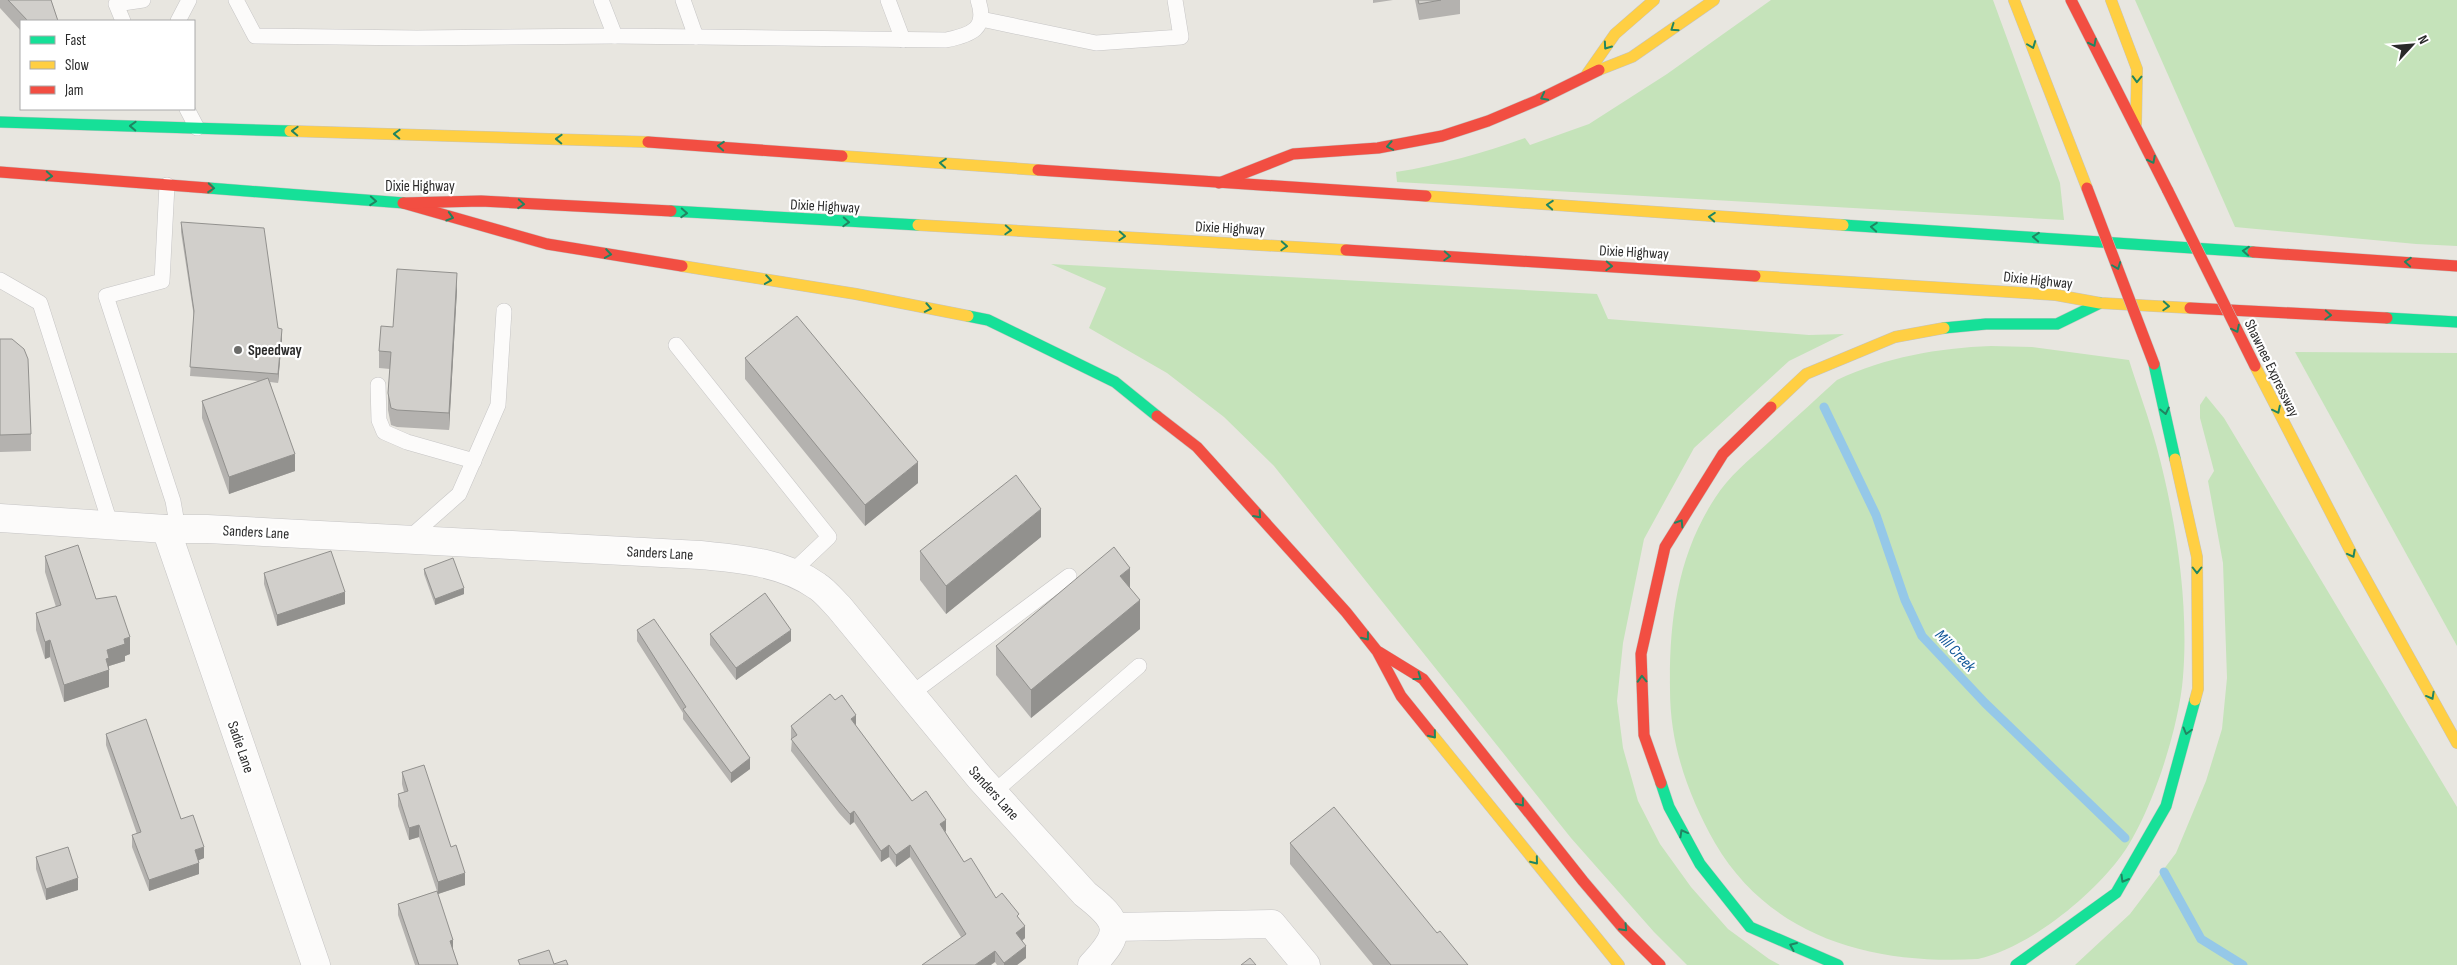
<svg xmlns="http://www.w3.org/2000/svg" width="2457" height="965" font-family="'Sofia Sans Condensed',sans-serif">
	<rect width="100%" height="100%" fill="#e8e6e0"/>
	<g fill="#c5e3ba">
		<path d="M 1771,0 L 1993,0 L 2060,183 L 2064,220 L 1397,182 L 1396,172 C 1441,165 1483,153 1525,138 L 1530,145 L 1589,124 L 1667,74 Z"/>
		<path d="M 2135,0 L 2457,0 L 2457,246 L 2416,244 L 2235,227 Z"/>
		<path d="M 1051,264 L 1597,294 L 1608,319 L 1809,335 L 1844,334 L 1789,361 L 1694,448 L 1644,539 L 1623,643 L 1617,701 L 1623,748 L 1638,801 L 1660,844 L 1691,887 L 1728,929 L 1769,959 L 1780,965 L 1687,965 L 1654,932 L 1571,838 L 1274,466 L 1224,417 L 1167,373 L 1089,328 L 1106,288 Z"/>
		<path d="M 1991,346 L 2032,347 L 2129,360 C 2138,389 2149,418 2157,448 C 2176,519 2189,604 2183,677 C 2179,729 2149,824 2115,864 C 2084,902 2027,948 1978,959 C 1871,965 1770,937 1715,843 C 1688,795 1670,745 1670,690 C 1669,622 1677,556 1715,498 C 1729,476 1749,460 1769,442 C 1791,422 1814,401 1837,380 C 1886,357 1938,348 1991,346 Z"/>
		<path d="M 2295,352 L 2457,353 L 2457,646 Z"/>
		<path d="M 2206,396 L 2224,418 L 2457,807 L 2457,965 L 2075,965 L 2130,914 L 2176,853 L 2206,781 L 2222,729 L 2227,678 L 2223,563 L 2208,481 L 2214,471 L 2200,418 L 2200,405 Z"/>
	</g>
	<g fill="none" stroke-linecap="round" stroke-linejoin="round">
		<g stroke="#95c8e8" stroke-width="9">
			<path d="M 1824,407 L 1876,515 L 1905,600 L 1922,636 L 1985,703 L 2125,838"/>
			<path d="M 2164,872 L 2201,939 L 2243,965"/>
		</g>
		<defs>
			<g id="lane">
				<path d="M 236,0 L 255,36 L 417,38 L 615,36"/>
				<path d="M 601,0 L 615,36 L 946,40 C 971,35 988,29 978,0"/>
				<path d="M 683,0 L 696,37"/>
				<path d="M 888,0 L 903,40"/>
				<path d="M 981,19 L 1096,43 L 1181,37 L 1175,0"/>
				<path d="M 123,21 L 116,4 L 143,0"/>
				<path d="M 178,21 L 189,0"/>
				<path d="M 187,109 L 197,128"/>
				<path d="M 167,185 L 162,281 L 106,296 L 173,501 L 178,529"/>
				<path d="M 0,280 L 40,303 L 111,526"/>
				<path d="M 676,345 L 829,537 L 792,572"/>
				<path d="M 378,385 L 379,420 L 384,432 L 407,442 L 474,461"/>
				<path d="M 408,539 L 459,494 L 498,405 L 504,311"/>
				<path d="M 911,694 L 1069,576"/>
				<path d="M 993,793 L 1139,666"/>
			</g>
			<g id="street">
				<path d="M 0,518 L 166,529 L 207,529 L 700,555 C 740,559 783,562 817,586 C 825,591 832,600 839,607 L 980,778 L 1085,894 C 1121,922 1123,932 1092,965"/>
				<path d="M 166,529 L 316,965"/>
				<path d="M 1114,927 L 1272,924 L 1306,965"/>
			</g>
			<g id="fast">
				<path d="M 0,122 L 290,131"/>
				<path d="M 208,188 L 404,203"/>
				<path d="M 671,211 L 918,225"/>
				<path d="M 1843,225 L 2253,252"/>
				<path d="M 968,316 L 988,320 L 1115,382 L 1157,416"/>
				<path d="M 2387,318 L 2457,322"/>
				<path d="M 1944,328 L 1986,324 L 2057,324 L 2100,303"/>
				<path d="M 2154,364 L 2175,459"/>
				<path d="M 1661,783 L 1669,807 L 1700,864 L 1750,927 L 1838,965"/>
				<path d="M 2016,965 L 2116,893 L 2166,806 L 2195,700"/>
			</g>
			<g id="slow">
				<path d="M 2014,0 L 2087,188"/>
				<path d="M 2111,0 L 2137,69 L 2136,124"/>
				<path d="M 1599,70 L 1632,57 L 1714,0"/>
				<path d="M 1587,74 L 1615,34 L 1654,0"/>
				<path d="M 290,131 L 648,142"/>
				<path d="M 842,156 L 1038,170"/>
				<path d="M 1426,196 L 1843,225"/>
				<path d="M 918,225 L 1346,250"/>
				<path d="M 682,266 L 856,294 L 968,316"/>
				<path d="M 1755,276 L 2056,295 L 2100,303 L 2190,308"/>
				<path d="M 2255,366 L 2353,556 L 2457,743"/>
				<path d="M 1771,407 L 1806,374 L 1895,337 L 1944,328"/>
				<path d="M 2175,459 L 2197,557 L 2198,689 L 2195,700"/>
				<path d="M 1430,732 L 1619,965"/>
			</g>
			<g id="jam">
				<path d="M 2071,0 L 2168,191"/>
				<path d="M 648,142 L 842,156"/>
				<path d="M 1038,170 L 1426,196"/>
				<path d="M 0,172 L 208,188"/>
				<path d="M 1219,183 L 1293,154 L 1378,148 L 1442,136 L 1488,121 L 1538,100 L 1599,70"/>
				<path d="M 403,203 L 547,244 L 682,266"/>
				<path d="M 404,203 L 481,201 L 671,211"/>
				<path d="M 1346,250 L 1755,276"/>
				<path d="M 2253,252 L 2457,266"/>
				<path d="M 2190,308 L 2387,318"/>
				<path d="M 1157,416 L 1197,447 L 1346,612 L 1377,651 L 1401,696 L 1430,732"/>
				<path d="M 1379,652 L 1423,679 L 1583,881 L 1622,927 L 1660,965"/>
				<path d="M 1661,783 L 1644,735 L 1641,654 L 1665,547 L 1723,454 L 1771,407"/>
			</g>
		</defs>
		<use href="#lane" stroke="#c6c5c5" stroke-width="16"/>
		<use href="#street" stroke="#c6c5c5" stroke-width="29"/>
		<use href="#fast" stroke="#c4c4c1" stroke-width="12"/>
		<use href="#slow" stroke="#c4c4c1" stroke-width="12"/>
		<use href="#jam" stroke="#c4c4c1" stroke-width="12"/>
		<use href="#lane" stroke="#fcfbfa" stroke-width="15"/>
		<use href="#street" stroke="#fcfbfa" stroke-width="28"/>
		<use href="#fast" stroke="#16e098" stroke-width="11"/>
		<use href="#slow" stroke="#ffcf43" stroke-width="11"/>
		<use href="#jam" stroke="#f24e42" stroke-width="11"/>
		<defs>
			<g id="jam-bridge">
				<path d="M 2087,188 L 2154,364"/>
				<path d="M 2168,191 L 2255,366"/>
			</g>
		</defs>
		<use href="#jam-bridge" stroke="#c4c4c1" stroke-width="12" stroke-linecap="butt"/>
		<use href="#jam-bridge" stroke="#f24e42" stroke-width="11"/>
	</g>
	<g fill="#b4b2af">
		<path d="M 0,0 L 51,0 L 58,21 L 21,21 L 21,31 L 0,8 Z"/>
		<path d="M 1373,0 L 1393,0 L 1373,3 Z"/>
		<path d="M 1415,0 L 1460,0 L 1460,14 L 1419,20 Z"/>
		<path d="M 181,222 L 278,328 L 282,338 L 278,383 L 270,382 L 295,471 L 229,494 L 202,418 L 202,401 L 259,381 L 190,376 L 194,317 L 181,232 Z"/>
		<path d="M 457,290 L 449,430 L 397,427 L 391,425 L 388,410 L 388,393 L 390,369 L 379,368 L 379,351 L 393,327 Z"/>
		<path d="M 0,339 L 31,434 L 31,451 L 0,452 Z"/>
		<path d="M 745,358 L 918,483 L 865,526 L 745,379 Z"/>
		<path d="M 1041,537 L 946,614 L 920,580 L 920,551 Z"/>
		<path d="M 45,556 L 96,599 L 130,654 L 125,656 L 125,661 L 109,666 L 109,687 L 64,702 L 50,657 L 45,659 L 36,630 L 36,613 L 56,607 L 45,572 Z"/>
		<path d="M 424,569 L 464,594 L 435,605 L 424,574 Z"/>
		<path d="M 264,573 L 345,604 L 277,626 L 264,584 Z"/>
		<path d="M 1130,589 L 1140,629 L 1031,718 L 996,675 L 996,646 Z"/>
		<path d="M 637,630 L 750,769 L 731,783 L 683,719 L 683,713 L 637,641 Z"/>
		<path d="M 710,634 L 791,641 L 736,680 L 710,645 Z"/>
		<path d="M 791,726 L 856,726 L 912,801 L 946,831 L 945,832 L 964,862 L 996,898 L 1019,918 L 1025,938 L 1022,941 L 1026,958 L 1017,965 L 997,965 L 995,962 L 961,937 L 910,857 L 896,867 L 889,857 L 881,862 L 854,822 L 850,825 L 839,813 L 791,751 L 792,739 L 791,738 Z"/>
		<path d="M 106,734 L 204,858 L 198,860 L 199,874 L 149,891 L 132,847 L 132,835 L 137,834 L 106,745 Z"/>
		<path d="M 402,772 L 451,847 L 465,885 L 438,894 L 453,951 L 458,965 L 415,965 L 398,915 L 398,904 L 437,891 L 419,837 L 409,840 L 398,806 L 398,794 L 404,792 L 402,784 Z"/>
		<path d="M 1290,843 L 1437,933 L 1468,965 L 1373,965 L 1290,864 Z"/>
		<path d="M 36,857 L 78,890 L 46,900 L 36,869 Z"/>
	</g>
	<g fill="#92918e">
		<path d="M 457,273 L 457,290 L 449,430 L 449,413 Z"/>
		<path d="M 282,329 L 282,338 L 278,383 L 278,374 Z"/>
		<path d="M 295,454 L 295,471 L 229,494 L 229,477 Z"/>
		<path d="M 918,462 L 918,483 L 865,526 L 865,505 Z"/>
		<path d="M 1041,509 L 1041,537 L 946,614 L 946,586 Z"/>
		<path d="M 1130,568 L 1130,596 L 1120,576 Z"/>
		<path d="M 464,588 L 464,594 L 435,605 L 435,599 Z"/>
		<path d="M 345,592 L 345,604 L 277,626 L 277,615 Z"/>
		<path d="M 1140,600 L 1140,629 L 1031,718 L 1031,690 Z"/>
		<path d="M 791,630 L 791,641 L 736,680 L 736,668 Z"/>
		<path d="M 130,637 L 130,654 L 125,656 L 125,661 L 109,666 L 109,687 L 64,702 L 64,685 L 107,650 L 124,639 Z"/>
		<path d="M 50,640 L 50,657 L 45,659 L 45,642 Z"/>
		<path d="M 856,715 L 856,726 L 851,719 Z"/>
		<path d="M 750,758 L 750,769 L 731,783 L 731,773 Z"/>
		<path d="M 854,811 L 854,822 L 850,825 L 850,814 Z"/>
		<path d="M 946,820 L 946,831 L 940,836 L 940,824 Z"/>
		<path d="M 419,825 L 419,837 L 409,840 L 409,828 Z"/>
		<path d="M 889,845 L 889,857 L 881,862 L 881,851 Z"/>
		<path d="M 910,845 L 910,857 L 896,867 L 896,855 Z"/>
		<path d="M 204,847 L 204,858 L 195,862 L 195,850 Z"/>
		<path d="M 199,863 L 199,874 L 149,891 L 149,880 Z"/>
		<path d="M 465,873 L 465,885 L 438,894 L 438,882 Z"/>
		<path d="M 78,878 L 78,890 L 46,900 L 46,889 Z"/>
		<path d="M 1025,926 L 1025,938 L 1016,945 L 1016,933 Z"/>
		<path d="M 453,940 L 453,952 L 450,941 Z"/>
		<path d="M 1026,946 L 1026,958 L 1017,965 L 1004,965 L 1004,963 Z"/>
		<path d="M 995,951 L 995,962 L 991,965 L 975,965 Z"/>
	</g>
	<g fill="#d1cfcb" stroke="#92918e">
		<path d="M 8,0 L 51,0 L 58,21 L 28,21 Z"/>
		<path d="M 1418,0 L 1441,0 L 1419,4 Z"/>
		<path d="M 181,222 L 264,228 L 278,328 L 282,329 L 278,374 L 190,367 L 194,311 Z"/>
		<path d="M 397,269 L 457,273 L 449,413 L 397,410 L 391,408 L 388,393 L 391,352 L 379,351 L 381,326 L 393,327 Z"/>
		<path d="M 797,316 L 918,462 L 865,505 L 745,358 Z"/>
		<path d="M 0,339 L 12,339 L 24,349 L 28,359 L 31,434 L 0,435 Z"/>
		<path d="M 268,378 L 295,454 L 229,477 L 202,401 Z"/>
		<path d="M 1016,475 L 1041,509 L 946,586 L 920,551 Z"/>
		<path d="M 78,545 L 96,599 L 116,596 L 130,637 L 124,639 L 125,644 L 107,650 L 109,658 L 106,659 L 109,670 L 64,685 L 50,640 L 45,642 L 36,613 L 61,605 L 45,556 Z"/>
		<path d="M 1114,547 L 1130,568 L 1120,576 L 1140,600 L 1031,690 L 996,646 Z"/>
		<path d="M 331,551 L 345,592 L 277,615 L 264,573 Z"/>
		<path d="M 453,558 L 464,588 L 435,599 L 424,569 Z"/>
		<path d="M 765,593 L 791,630 L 736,668 L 710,634 Z"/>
		<path d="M 654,619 L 750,758 L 731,773 L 683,709 L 686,707 L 637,630 Z"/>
		<path d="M 830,694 L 835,700 L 842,695 L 856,715 L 851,719 L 912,801 L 926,791 L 946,820 L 940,824 L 964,862 L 971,858 L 996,898 L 1002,893 L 1019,914 L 1017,916 L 1025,926 L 1016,933 L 1026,946 L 1004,963 L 995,951 L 975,965 L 922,965 L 966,934 L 910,845 L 896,855 L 889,845 L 881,851 L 854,811 L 850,814 L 839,801 L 791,739 L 797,735 L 791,726 Z"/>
		<path d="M 146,719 L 181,819 L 193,815 L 204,847 L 195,850 L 199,863 L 149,880 L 132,835 L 141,832 L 106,734 Z"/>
		<path d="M 424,765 L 451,847 L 456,845 L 465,873 L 438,882 L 419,825 L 409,828 L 398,794 L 408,791 L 402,772 Z"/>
		<path d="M 1334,807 L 1437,933 L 1440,931 L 1468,965 L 1391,965 L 1290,843 Z"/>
		<path d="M 68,847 L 78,878 L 46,889 L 36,857 Z"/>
		<path d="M 437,891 L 453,940 L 450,941 L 458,965 L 419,965 L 398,904 Z"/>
		<path d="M 549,950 L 554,964 L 566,960 L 568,965 L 520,965 L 518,960 Z"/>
		<path d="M 1250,958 L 1256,965 L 1241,965 Z"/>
	</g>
	<defs><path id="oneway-chevron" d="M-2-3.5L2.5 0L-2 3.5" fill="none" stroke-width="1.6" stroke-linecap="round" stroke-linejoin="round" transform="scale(1.25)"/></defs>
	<g stroke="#208561">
		<use href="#oneway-chevron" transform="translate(1674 28) rotate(145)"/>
		<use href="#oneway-chevron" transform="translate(2093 43) rotate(63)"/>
		<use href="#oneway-chevron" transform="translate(2032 45) rotate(69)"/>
		<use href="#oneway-chevron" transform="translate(1607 46) rotate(125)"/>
		<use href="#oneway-chevron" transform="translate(2137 79) rotate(92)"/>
		<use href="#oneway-chevron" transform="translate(1544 97) rotate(153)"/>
		<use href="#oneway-chevron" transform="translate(133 126) rotate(-178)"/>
		<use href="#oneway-chevron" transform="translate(295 131) rotate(-178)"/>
		<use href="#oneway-chevron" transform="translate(397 134) rotate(-178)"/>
		<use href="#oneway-chevron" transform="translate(559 139) rotate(-178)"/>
		<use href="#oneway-chevron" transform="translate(721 146) rotate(-176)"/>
		<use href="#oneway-chevron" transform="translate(1390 146) rotate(169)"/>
		<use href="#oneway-chevron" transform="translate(2152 160) rotate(63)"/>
		<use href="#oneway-chevron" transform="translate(943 163) rotate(-175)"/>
		<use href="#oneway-chevron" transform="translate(49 176) rotate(4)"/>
		<use href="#oneway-chevron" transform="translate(211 188) rotate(4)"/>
		<use href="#oneway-chevron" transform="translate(373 201) rotate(4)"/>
		<use href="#oneway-chevron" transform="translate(521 204) rotate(4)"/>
		<use href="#oneway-chevron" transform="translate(1550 205) rotate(-176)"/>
		<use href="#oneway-chevron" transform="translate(684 213) rotate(3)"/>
		<use href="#oneway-chevron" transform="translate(450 217) rotate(16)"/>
		<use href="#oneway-chevron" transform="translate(1712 217) rotate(-176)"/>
		<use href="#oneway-chevron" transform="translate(846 222) rotate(3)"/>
		<use href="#oneway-chevron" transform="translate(1874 227) rotate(-176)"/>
		<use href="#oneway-chevron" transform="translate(1008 230) rotate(3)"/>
		<use href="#oneway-chevron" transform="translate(1122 236) rotate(3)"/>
		<use href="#oneway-chevron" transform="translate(2036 237) rotate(-176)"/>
		<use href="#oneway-chevron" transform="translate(1284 246) rotate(3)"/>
		<use href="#oneway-chevron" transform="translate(2246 251) rotate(-176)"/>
		<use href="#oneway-chevron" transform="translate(608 254) rotate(9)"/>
		<use href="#oneway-chevron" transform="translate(1447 256) rotate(3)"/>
		<use href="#oneway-chevron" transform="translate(2408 262) rotate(-176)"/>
		<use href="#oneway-chevron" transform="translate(1609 266) rotate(3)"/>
		<use href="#oneway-chevron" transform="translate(2117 266) rotate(69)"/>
		<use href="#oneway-chevron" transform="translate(768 280) rotate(9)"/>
		<use href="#oneway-chevron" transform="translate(2166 306) rotate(3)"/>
		<use href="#oneway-chevron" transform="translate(928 308) rotate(11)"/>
		<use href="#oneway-chevron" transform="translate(2328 315) rotate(3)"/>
		<use href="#oneway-chevron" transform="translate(2236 329) rotate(64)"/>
		<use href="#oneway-chevron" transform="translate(2277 410) rotate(64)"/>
		<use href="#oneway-chevron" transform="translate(2165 411) rotate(78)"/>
		<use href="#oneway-chevron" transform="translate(1258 515) rotate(48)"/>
		<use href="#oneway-chevron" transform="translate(1680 523) rotate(-58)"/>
		<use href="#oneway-chevron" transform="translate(2352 554) rotate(62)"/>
		<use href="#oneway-chevron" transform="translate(2197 570) rotate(90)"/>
		<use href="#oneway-chevron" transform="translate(1366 637) rotate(52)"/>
		<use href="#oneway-chevron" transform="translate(1418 677) rotate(36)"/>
		<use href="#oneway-chevron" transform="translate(1642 679) rotate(-92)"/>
		<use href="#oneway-chevron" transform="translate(2431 696) rotate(61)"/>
		<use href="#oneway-chevron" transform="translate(2187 731) rotate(105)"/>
		<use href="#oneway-chevron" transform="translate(1433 735) rotate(51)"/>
		<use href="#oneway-chevron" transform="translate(1521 803) rotate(52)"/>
		<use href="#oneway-chevron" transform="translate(1683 833) rotate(-119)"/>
		<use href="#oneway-chevron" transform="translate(1535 861) rotate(51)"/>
		<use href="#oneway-chevron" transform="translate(2124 879) rotate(120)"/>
		<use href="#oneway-chevron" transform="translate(1624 928) rotate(47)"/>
		<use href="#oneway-chevron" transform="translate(1793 946) rotate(-157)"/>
	</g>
	<circle fill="#6c6c6a" stroke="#fff" stroke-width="2" cx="238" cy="350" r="5"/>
	<g text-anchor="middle" stroke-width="4.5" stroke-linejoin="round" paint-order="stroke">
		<g font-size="15" fill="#2a2a2a" stroke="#fff">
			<text x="420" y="191">Dixie Highway</text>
			<text transform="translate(825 206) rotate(3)" y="5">Dixie Highway</text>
			<text transform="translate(1230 228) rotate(3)" y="5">Dixie Highway</text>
			<text transform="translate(1634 252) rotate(3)" y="5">Dixie Highway</text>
			<text transform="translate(2038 280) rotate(6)" y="5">Dixie Highway</text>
			<text transform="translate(2272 368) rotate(64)" y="5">Shawnee Expressway</text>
			<text transform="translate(256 532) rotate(3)" y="5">Sanders Lane</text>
			<text transform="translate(660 553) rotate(3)" y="5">Sanders Lane</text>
			<text transform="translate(241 747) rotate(71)" y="5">Sadie Lane</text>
			<text transform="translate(994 793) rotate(48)" y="5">Sanders Lane</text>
		</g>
		<g font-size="15" font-weight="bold" fill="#2a2a2a" stroke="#fff" text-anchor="start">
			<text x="248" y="355">Speedway</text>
		</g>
		<g font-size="16" font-style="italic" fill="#105798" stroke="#fff">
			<text transform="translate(1956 650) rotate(47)" y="6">Mill Creek</text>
		</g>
	</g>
	<rect x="20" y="20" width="175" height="90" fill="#ffffff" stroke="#aaaaaa"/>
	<rect x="30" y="36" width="25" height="8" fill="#16e098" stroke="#aaaaaa"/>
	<text x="65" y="45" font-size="15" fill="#2a2a2a">Fast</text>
	<rect x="30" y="61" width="25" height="8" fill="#ffcf43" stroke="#aaaaaa"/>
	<text x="65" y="70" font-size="15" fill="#2a2a2a">Slow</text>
	<rect x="30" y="86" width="25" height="8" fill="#f24e42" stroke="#aaaaaa"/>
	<text x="65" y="95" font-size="15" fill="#2a2a2a">Jam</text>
	<g transform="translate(2412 45) rotate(64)" stroke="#ffffff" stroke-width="4" paint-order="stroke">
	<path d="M0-4L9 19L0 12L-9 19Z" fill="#2a2a2a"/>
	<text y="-8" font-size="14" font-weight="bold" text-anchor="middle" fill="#2a2a2a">N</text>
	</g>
</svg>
